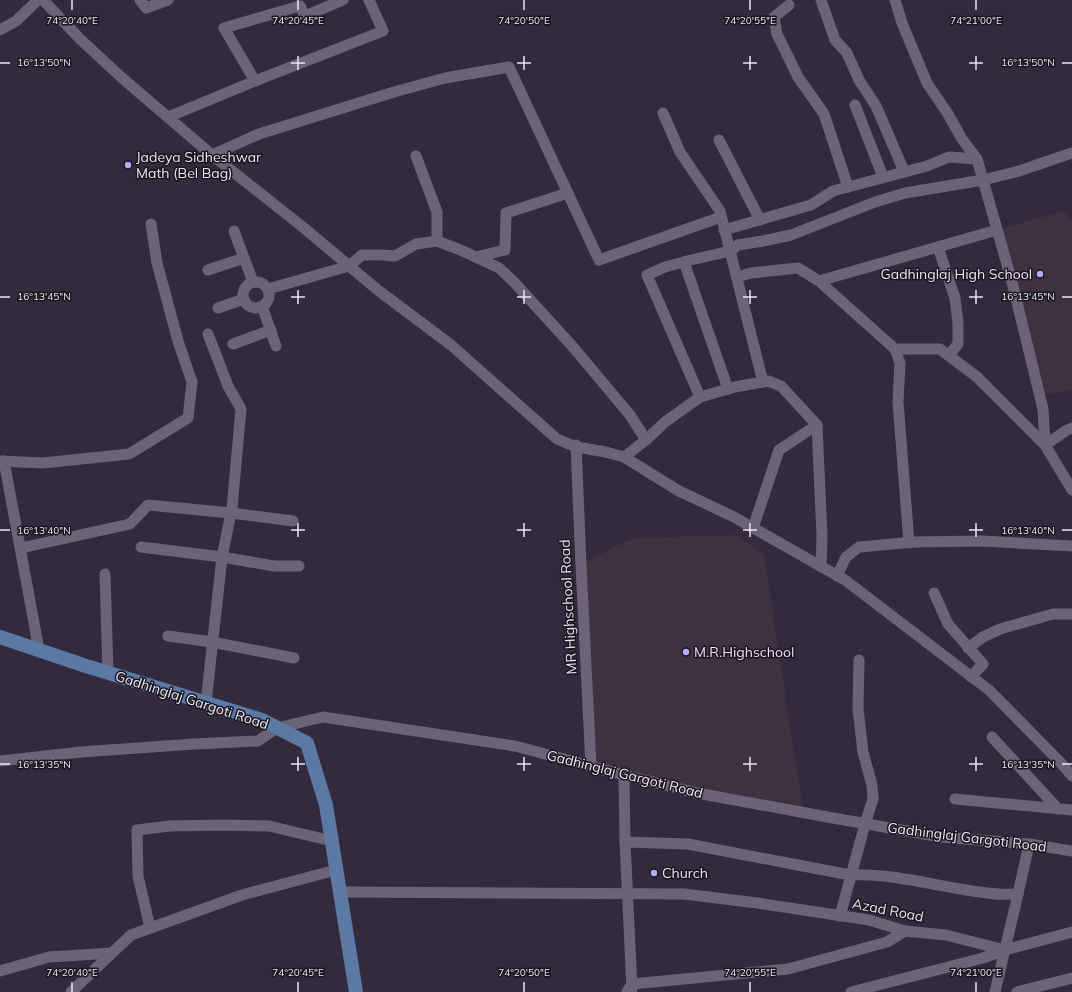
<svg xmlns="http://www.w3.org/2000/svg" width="1072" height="992" font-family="Mulish,sans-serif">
	<rect width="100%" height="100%" fill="#332b3d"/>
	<g fill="#3f3240">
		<path d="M 1064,211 L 1072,222 L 1072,390 L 1039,395 L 997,230 Z"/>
		<path d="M 736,535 L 764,555 L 803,811 L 591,766 L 581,565 L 616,546 L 637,538 Z"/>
	</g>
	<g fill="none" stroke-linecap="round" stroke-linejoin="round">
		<g stroke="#6d6378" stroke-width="11">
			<path d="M 43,0 L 80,39 L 121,77 L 212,155 L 304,228 L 379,291 L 451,345 L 557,439 L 576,447 L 606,452 L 624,457 L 679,491 L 734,517 L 845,580 L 989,690 L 1060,762 L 1072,776"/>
			<path d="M 140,0 L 146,8 L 168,0"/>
			<path d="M 821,0 L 835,40 L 847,53 L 859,80 L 876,106 L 904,171"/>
			<path d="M 895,0 L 902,23 L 927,83 L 948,114 L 962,139 L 977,159 L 1012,282 L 1043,409 L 1045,445 L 1067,430 L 1072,428"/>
			<path d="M 789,5 L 774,17 L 777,34 L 798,77 L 824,114 L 848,187"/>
			<path d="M 0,30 L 16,21 L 38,0"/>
			<path d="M 255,81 L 224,28 L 300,6 L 305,16 L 343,0"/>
			<path d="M 855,105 L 883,177"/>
			<path d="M 663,113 L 680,152 L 720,211 L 763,382"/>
			<path d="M 168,117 L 255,81 L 383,31 L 369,0"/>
			<path d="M 719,140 L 760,220"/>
			<path d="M 212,155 L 259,134 L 394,92 L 445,78 L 509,67 L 599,260 L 721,217"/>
			<path d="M 416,156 L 437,212 L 437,241"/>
			<path d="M 724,230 L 811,205 L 833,191 L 927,166 L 949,157 L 977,159"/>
			<path d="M 234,231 L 253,282"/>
			<path d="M 938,247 L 955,298 L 958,323 L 958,344 L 949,355"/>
			<path d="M 476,257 L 505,250 L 506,213 L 568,193"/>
			<path d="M 684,262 L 728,389"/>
			<path d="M 208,270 L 244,258"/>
			<path d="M 737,277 L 751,273 L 798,268 L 819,281 L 895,349 L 900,363 L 898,402 L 909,543"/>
			<path d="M 819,281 L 997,230"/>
			<circle cx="256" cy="295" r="13"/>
			<path d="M 268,289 L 349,266 L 362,255 L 382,255 L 395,256 L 416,244 L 437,241 L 463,251 L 499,268 L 513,281 L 573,347 L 630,415 L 646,440"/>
			<path d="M 262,306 L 276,346"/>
			<path d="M 218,308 L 244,299"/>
			<path d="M 233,344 L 271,330"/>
			<path d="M 895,349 L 940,349 L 977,377 L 1045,445 L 1072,490"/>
			<path d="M 700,397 L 647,275 L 665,267 L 691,260 L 730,251 L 738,245 L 763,241 L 791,235 L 875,202 L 905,193 L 983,180 L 1019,171 L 1072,153"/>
			<path d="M 817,425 L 822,536 L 821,567"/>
			<path d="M 576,445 L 581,565 L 591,766"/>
			<path d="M 624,457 L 646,440 L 665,422 L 700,397 L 735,387 L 768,381 L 781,386 L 817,425 L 779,450 L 753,528"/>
			<path d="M 0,461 L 43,463 L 129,454 L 188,418 L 192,382 L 178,341 L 157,263 L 151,224"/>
			<path d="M 4,461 L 39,650"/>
			<path d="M 141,547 L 222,557 L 274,566 L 299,566"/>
			<path d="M 21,548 L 130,524 L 148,505 L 231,513 L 293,521"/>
			<path d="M 105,574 L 108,672"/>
			<path d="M 837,576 L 846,557 L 859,547 L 914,542 L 982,541 L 1072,546"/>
			<path d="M 934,593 L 948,624 L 983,664 L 971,677"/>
			<path d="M 168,636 L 212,642 L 294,658"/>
			<path d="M 968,648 L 983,637 L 1000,629 L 1053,614 L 1072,614"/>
			<path d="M 206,703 L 222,557 L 232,508 L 241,409 L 228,386 L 208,334"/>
			<path d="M 992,737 L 1058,809"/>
			<path d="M 0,761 L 81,752 L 194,744 L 258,741 L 277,728 L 323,717 L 515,746 L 624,775 L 697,793 L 833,818 L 941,837 L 1029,844 L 1072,851"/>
			<path d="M 624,775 L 625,842 L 632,989"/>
			<path d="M 955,799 L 1072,810"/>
			<path d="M 625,842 L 688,844 L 850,875 C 897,873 941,888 988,893 C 998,895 1008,894 1018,894"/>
			<path d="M 340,892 L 684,894 L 757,903 L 869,920 L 905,931 L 946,935 L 1005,950 L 983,958 L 851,992"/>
			<path d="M 840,916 L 865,824 L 873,799 L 872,785 L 863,752 L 858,709 L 859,660"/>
			<path d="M 150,928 L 138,876 L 137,830 L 170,826 L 223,825 L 269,826 L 332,841"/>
			<path d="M 1005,950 L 1072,932"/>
			<path d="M 0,971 L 49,957 L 112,953"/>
			<path d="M 71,992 L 131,935 L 242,895 L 336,870"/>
			<path d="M 627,992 L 632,984 L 788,969 L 887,942 L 905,931"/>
			<path d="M 995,992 L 1018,894 L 1029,844"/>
			<path d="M 1017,992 L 1072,978"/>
		</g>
		<path stroke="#5a79a5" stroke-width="14" d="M 0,637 L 86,666 L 262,720 L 307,743 L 326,805 L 356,992"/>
	</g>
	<path fill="none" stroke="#ebe6f2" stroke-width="1.5" d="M 72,0 L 72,10M 298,0 L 298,10M 524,0 L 524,10M 750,0 L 750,10M 976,0 L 976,10M 298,56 L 298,70M 524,56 L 524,70M 750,56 L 750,70M 976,56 L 976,70M 0,63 L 10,63M 291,63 L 305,63M 517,63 L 531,63M 743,63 L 757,63M 969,63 L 983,63M 1062,63 L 1072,63M 298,290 L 298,304M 524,290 L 524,304M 750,290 L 750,304M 976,290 L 976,304M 0,297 L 10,297M 291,297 L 305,297M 517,297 L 531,297M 743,297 L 757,297M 969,297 L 983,297M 1062,297 L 1072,297M 298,523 L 298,537M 524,523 L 524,537M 750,523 L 750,537M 976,523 L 976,537M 0,530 L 10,530M 291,530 L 305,530M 517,530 L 531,530M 743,530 L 757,530M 969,530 L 983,530M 1062,530 L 1072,530M 298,757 L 298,771M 524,757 L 524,771M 750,757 L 750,771M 976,757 L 976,771M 0,764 L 10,764M 291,764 L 305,764M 517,764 L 531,764M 743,764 L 757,764M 969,764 L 983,764M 1062,764 L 1072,764M 72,982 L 72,992M 298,982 L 298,992M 524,982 L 524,992M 750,982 L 750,992M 976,982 L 976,992"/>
	<g fill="#aeaefa" stroke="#19151e" stroke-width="1.5">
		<circle cx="128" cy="165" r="4"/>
		<circle cx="1040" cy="274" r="4"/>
		<circle cx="686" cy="652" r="4"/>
		<circle cx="654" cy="873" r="4"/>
	</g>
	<g text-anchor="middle" stroke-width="3" stroke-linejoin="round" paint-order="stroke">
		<g font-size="14" fill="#ebe6f2" stroke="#19151e" text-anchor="start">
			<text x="136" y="162">Jadeya Sidheshwar<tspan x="136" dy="16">Math (Bel Bag)</tspan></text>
			<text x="1032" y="279" text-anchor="end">Gadhinglaj High School</text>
			<text x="694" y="657">M.R.Highschool</text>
			<text x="662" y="878">Church</text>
		</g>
		<g font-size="14" fill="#ebe6f2" stroke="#19151e">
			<text transform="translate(568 607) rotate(-93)" y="5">MR Highschool Road</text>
			<text transform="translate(192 700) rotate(18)" y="5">Gadhinglaj Gargoti Road</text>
			<text transform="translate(625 774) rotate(14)" y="5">Gadhinglaj Gargoti Road</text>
			<text transform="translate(967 837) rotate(7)" y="5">Gadhinglaj Gargoti Road</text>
			<text transform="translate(888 910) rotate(11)" y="5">Azad Road</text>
		</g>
	</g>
	<g font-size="10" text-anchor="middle" fill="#ebe6f2" stroke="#19151e" stroke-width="3" stroke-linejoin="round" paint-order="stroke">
		<text x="72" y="24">74°20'40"E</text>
		<text x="298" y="24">74°20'45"E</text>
		<text x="524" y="24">74°20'50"E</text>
		<text x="750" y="24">74°20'55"E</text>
		<text x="976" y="24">74°21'00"E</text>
		<text x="44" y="66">16°13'50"N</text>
		<text x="1028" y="66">16°13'50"N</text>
		<text x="44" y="300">16°13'45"N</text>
		<text x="1028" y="300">16°13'45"N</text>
		<text x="44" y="534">16°13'40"N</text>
		<text x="1028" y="534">16°13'40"N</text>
		<text x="44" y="768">16°13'35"N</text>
		<text x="1028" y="768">16°13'35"N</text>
		<text x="72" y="976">74°20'40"E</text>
		<text x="298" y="976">74°20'45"E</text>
		<text x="524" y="976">74°20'50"E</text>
		<text x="750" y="976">74°20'55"E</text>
		<text x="976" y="976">74°21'00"E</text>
	</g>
</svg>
